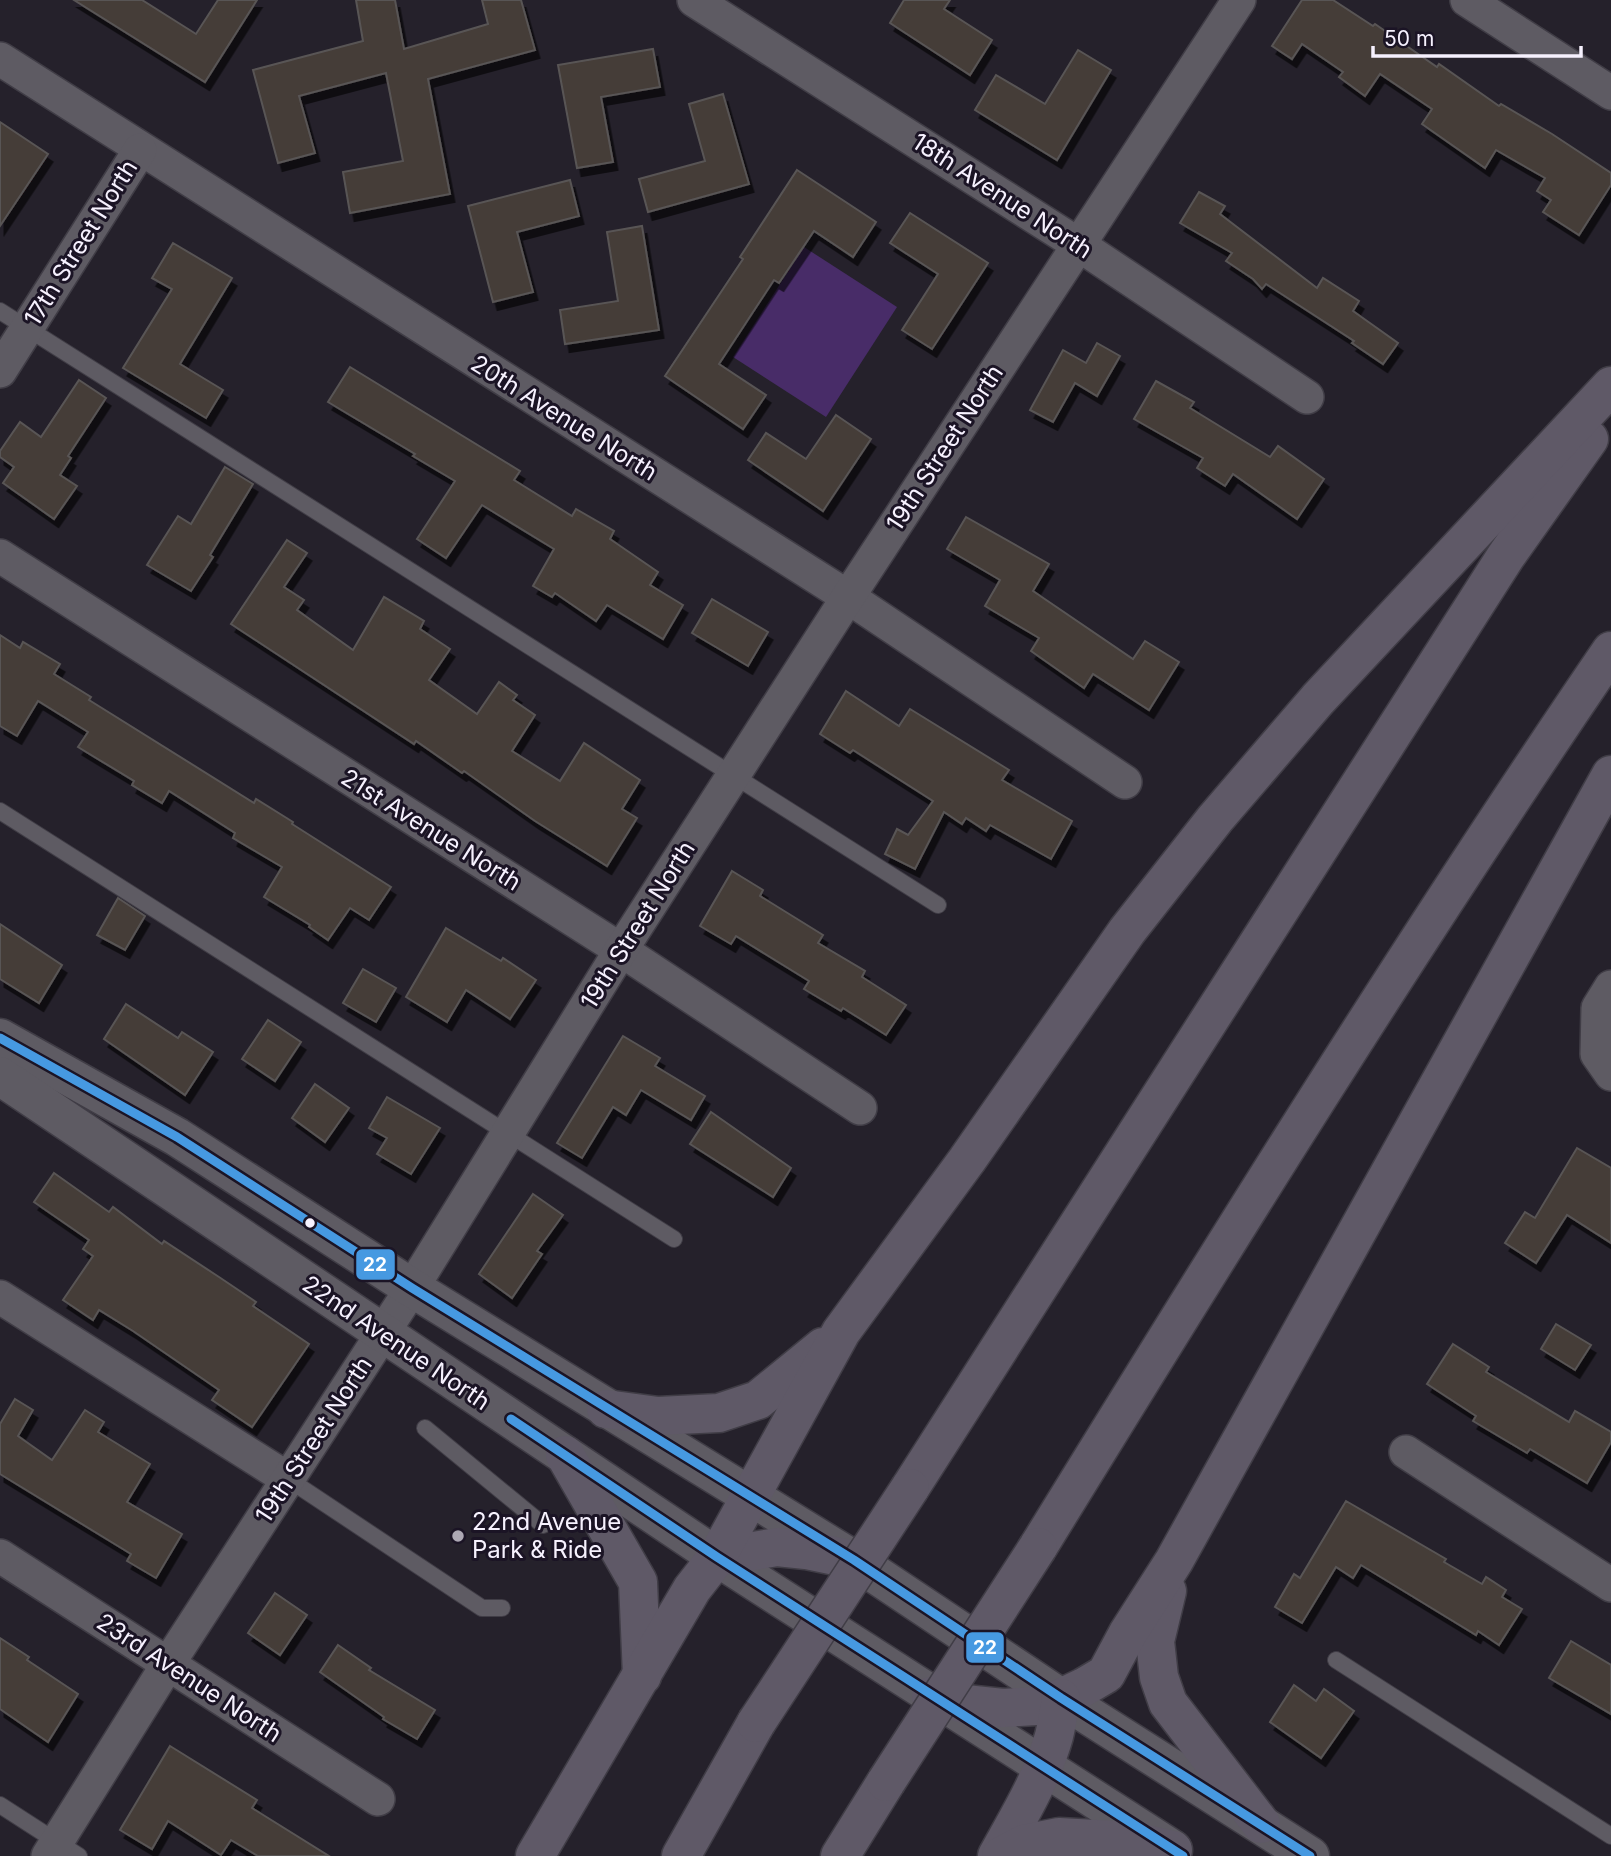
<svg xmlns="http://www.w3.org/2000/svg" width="1611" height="1856" font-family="Inter,sans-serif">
	<defs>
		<filter id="shadow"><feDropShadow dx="4.5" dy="8" stdDeviation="0" flood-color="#0009"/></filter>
	</defs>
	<rect width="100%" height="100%" fill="#25212b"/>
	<path fill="#482c68" d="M 804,247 L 897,307 L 826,417 L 733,357 Z"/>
	<g fill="#443c38" stroke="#595555" stroke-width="2" filter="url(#shadow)">
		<path d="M 74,0 L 142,0 L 196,34 L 218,0 L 257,0 L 205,82 Z"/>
		<path d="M 356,0 L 395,0 L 404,49 L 488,24 L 482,0 L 521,0 L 535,50 L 428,79 L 450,194 L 350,213 L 343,172 L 403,161 L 386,73 L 299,96 L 315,153 L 278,163 L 253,70 L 363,41 Z"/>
		<path d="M 904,0 L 950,0 L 944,9 L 992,40 L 970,75 L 890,23 Z"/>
		<path d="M 1302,0 L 1333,0 L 1373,26 L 1375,24 L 1437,67 L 1439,64 L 1499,106 L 1501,104 L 1552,134 L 1611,173 L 1611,185 L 1579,235 L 1543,212 L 1551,200 L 1537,191 L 1545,178 L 1496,150 L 1485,168 L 1422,124 L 1432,109 L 1380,74 L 1365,96 L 1339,77 L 1343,72 L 1302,44 L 1292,59 L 1272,46 Z"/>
		<path d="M 653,49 L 660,87 L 601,97 L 613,162 L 577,168 L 558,65 Z"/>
		<path d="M 1078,50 L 1111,70 L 1057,160 L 975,110 L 996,75 L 1045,104 Z"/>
		<path d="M 723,94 L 749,184 L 648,212 L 639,179 L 705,161 L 689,104 Z"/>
		<path d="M 0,122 L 48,154 L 0,226 Z"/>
		<path d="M 797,170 L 876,222 L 853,257 L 814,231 L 779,283 L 774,280 L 719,364 L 766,395 L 743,429 L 665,376 L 743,259 L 740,257 Z"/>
		<path d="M 570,180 L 579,216 L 517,232 L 533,292 L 493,302 L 468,206 Z"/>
		<path d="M 1199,192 L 1225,206 L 1220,214 L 1317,288 L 1323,278 L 1359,301 L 1353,311 L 1398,343 L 1383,364 L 1352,343 L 1354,341 L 1266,284 L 1262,289 L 1253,279 L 1226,261 L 1232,253 L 1180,223 Z"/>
		<path d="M 910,213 L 988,263 L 932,349 L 902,330 L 938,274 L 890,243 Z"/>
		<path d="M 642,226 L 659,330 L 565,344 L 560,310 L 618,301 L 607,232 Z"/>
		<path d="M 173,243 L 232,278 L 180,364 L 223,390 L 206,418 L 123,368 L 172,289 L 152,278 Z"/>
		<path d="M 1097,343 L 1120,356 L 1097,396 L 1075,383 L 1053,422 L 1030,410 L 1063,350 L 1086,363 Z"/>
		<path d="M 350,367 L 520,471 L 514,480 L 572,516 L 576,509 L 614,531 L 610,539 L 658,572 L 650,585 L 683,605 L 663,639 L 607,605 L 596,621 L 555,593 L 552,597 L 533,586 L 554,549 L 482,505 L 446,558 L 417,539 L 455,481 L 413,456 L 415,454 L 328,402 Z"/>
		<path d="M 79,380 L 106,398 L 68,456 L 71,458 L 60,475 L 77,486 L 54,519 L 3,483 L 14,467 L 0,457 L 0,451 L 20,422 L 41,437 Z"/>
		<path d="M 1156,381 L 1194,402 L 1190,408 L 1270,457 L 1278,446 L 1324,479 L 1297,519 L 1233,474 L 1225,486 L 1197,468 L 1203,458 L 1134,419 Z"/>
		<path d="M 836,415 L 871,439 L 823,511 L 748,460 L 766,433 L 806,459 Z"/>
		<path d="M 225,467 L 253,484 L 210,555 L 213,557 L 191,591 L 147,565 L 178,516 L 191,524 Z"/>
		<path d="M 966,517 L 1049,564 L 1033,591 L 1133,659 L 1145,641 L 1179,662 L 1149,710 L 1093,674 L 1084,688 L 1031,651 L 1039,638 L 985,606 L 1000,580 L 947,549 Z"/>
		<path d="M 287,540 L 307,553 L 284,587 L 304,600 L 297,610 L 353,650 L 384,597 L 424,621 L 420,629 L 450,649 L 429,680 L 477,714 L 499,682 L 517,695 L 513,700 L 535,715 L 512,751 L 560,781 L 584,743 L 640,780 L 622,809 L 637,818 L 607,866 L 535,821 L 464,771 L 462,773 L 416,741 L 414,744 L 231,624 Z"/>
		<path d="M 712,599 L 768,632 L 748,666 L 692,633 Z"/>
		<path d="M 0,635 L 20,648 L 23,642 L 60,664 L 54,674 L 91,697 L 89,700 L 254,803 L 256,799 L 293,822 L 292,824 L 391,887 L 369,920 L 350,908 L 328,940 L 309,927 L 310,925 L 264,897 L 282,867 L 233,838 L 235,833 L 169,791 L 162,803 L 132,785 L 134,781 L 78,747 L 88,732 L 38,701 L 17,736 L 0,726 Z"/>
		<path d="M 846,691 L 899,726 L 910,709 L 1009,770 L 1002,780 L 1072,821 L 1051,859 L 990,825 L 986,831 L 966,818 L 962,824 L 944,812 L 915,869 L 885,854 L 897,829 L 908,835 L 933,801 L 853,750 L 850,753 L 820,734 Z"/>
		<path d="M 732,871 L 763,890 L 760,896 L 823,935 L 818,943 L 865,971 L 862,977 L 906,1005 L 886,1035 L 843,1008 L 841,1011 L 804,989 L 809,981 L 736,936 L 731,944 L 700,926 Z"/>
		<path d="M 118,898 L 145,916 L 125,950 L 97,935 Z"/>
		<path d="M 0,924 L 62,965 L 39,1003 L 0,979 Z"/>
		<path d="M 446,928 L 501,961 L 503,958 L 536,980 L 510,1019 L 466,990 L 447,1022 L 406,997 Z"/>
		<path d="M 363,969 L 396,988 L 376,1022 L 343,1003 Z"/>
		<path d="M 126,1004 L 178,1038 L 182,1032 L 213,1052 L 185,1095 L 104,1039 Z"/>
		<path d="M 268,1020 L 301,1042 L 275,1081 L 242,1059 Z"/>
		<path d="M 623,1036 L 660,1058 L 655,1066 L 705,1096 L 691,1120 L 641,1090 L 626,1115 L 613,1107 L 582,1158 L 557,1143 Z"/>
		<path d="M 315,1084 L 349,1108 L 325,1142 L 292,1118 Z"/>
		<path d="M 387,1097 L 440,1128 L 411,1174 L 377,1154 L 387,1138 L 369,1128 Z"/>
		<path d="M 711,1112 L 791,1168 L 773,1197 L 690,1144 Z"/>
		<path d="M 1577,1148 L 1611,1168 L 1611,1243 L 1567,1215 L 1536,1263 L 1505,1243 L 1525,1212 L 1535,1218 Z"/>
		<path d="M 54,1173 L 109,1212 L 113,1207 L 162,1244 L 164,1241 L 219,1277 L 256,1302 L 253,1306 L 309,1344 L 252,1427 L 212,1400 L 219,1390 L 133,1331 L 99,1310 L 93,1320 L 63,1300 L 93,1256 L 83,1249 L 89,1240 L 34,1202 Z"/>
		<path d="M 533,1194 L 563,1215 L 537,1251 L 542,1254 L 512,1298 L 479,1274 Z"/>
		<path d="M 1556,1324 L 1591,1345 L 1575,1370 L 1541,1349 Z"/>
		<path d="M 1453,1344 L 1489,1367 L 1486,1372 L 1569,1422 L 1575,1411 L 1611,1432 L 1611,1442 L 1587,1483 L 1530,1449 L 1527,1453 L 1473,1421 L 1476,1416 L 1427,1384 Z"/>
		<path d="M 15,1399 L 33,1410 L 18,1436 L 52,1460 L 85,1410 L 104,1422 L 98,1432 L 150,1464 L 127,1502 L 182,1534 L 156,1578 L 127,1561 L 131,1554 L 0,1474 L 0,1424 Z"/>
		<path d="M 1346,1501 L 1446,1559 L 1444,1562 L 1482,1584 L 1486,1577 L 1506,1590 L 1502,1597 L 1522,1609 L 1499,1645 L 1478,1631 L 1476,1635 L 1361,1565 L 1353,1578 L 1336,1567 L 1302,1623 L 1275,1607 L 1294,1574 L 1300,1578 Z"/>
		<path d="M 275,1593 L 307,1615 L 280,1655 L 248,1633 Z"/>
		<path d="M 0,1638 L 29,1657 L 27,1660 L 78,1694 L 48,1742 L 0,1709 Z"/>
		<path d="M 1571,1641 L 1611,1665 L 1611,1714 L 1549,1678 Z"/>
		<path d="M 338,1645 L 371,1668 L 369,1670 L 435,1710 L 417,1739 L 383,1719 L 384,1717 L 320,1672 Z"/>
		<path d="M 1294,1685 L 1316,1701 L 1324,1689 L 1354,1711 L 1321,1758 L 1270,1722 Z"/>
		<path d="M 170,1746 L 257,1800 L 252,1808 L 329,1856 L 258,1856 L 231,1840 L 221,1855 L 168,1821 L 152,1849 L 120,1830 Z"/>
	</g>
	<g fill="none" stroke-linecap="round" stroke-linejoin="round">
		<defs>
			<g id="service">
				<path d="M 0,311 L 938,905"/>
				<path d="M 0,811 L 674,1239"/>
				<path d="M 425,1428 L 543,1525"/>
				<path d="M 288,1479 L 482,1608 L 502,1608"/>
				<path d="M 1336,1660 L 1611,1836"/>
				<path d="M 0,1805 L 79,1856"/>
			</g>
			<g id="minor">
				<path d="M 694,0 L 1079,245 L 1307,397"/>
				<path d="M 1467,0 L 1611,93"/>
				<path d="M 0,59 L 848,597 L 1125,782"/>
				<path d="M 0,371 L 140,150"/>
				<path d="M 0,556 L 621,950 L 860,1108"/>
				<path d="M 1611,987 L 1598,1008 L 1597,1054 L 1611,1074"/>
				<path d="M 0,1297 L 288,1479"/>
				<path d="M 1406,1452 L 1611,1585"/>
				<path d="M 0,1556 L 378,1799"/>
				<path d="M 48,1856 L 168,1664 L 412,1288 L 621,950 L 848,597 L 1239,0"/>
			</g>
			<g id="secondary">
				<path d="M 0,1038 L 177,1137 L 412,1288 L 854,1560 L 1061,1698 L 1310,1856"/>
				<path d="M 0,1076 L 717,1557 L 1172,1849"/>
			</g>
			<g id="motorway">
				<path d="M 606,1409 L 658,1416 L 719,1413 L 758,1400 L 823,1347"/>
				<path d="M 565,1455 L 638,1582 L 642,1676"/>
				<path d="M 910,1488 L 1506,556 L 1589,439"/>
				<path d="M 1038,1547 C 1224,1245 1411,944 1611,651"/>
				<path d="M 717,1557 L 777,1547 L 806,1550 L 854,1560"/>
				<path d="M 1167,1591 L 1155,1641 L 1159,1677 L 1168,1703 L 1261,1824"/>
				<path d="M 931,1696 L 965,1704 L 1003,1708 L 1036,1706 L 1061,1698 L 1084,1687 L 1106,1674 L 1128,1633 L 1174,1561 L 1611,775"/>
				<path d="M 535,1856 L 692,1589 L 717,1557 L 841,1332 L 967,1160 L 1127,931 L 1215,819 L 1318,699 L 1611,386"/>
				<path d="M 681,1856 L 756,1723"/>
				<path d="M 840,1856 L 886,1782"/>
				<path d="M 997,1856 C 1018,1818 1042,1779 1054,1736 C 1057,1724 1059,1711 1061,1698"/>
				<path d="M 1001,1856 L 1024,1844 L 1059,1837 L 1133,1841 L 1173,1850"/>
			</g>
		</defs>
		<use href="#service" stroke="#403d46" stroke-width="18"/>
		<use href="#minor" stroke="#403d46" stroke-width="36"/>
		<use href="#secondary" stroke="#403d46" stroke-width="41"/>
		<use href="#motorway" stroke="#403d46" stroke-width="41"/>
		<use href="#service" stroke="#5e5b63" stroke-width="16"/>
		<use href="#minor" stroke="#5e5b63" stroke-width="33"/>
		<use href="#secondary" stroke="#5e5b63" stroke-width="38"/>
		<use href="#motorway" stroke="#5f5967" stroke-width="38"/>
		<defs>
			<g id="motorway-bridge">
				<path d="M 756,1723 L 910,1488"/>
				<path d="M 886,1782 L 1038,1547"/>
			</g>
		</defs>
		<use href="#motorway-bridge" stroke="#403d46" stroke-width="41" stroke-linecap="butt"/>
		<use href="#motorway-bridge" stroke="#5f5967" stroke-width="38"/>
		<defs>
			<g id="bus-1">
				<path d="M 0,1038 L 177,1137 L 412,1288 L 854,1560 L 1061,1698 L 1310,1856"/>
				<path d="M 511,1419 L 717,1557 L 1183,1856"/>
			</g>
		</defs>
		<use href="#bus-1" stroke="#1b1425" stroke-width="14"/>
		<use href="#bus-1" stroke="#4699e1" stroke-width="9"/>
	</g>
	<circle fill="#f6f1fe" stroke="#1b1425" stroke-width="2.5" cx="310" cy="1223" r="6"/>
	<circle fill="#ada8b4" stroke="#1b1425" stroke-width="2.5" cx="458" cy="1536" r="7"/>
	<g text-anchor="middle" stroke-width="6" stroke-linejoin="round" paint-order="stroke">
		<g font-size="24" fill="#f6f1fe" stroke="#1b1425">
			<text transform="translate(1002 196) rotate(33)" y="8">18th Avenue North</text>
			<text transform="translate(81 243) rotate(-58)" y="8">17th Street North</text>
			<text transform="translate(564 418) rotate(32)" y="8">20th Avenue North</text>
			<text transform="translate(945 448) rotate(-57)" y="8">19th Street North</text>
			<text transform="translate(431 830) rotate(32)" y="8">21st Avenue North</text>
			<text transform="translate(638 925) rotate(-58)" y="8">19th Street North</text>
			<text transform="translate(396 1343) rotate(34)" y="8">22nd Avenue North</text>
			<text transform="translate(314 1440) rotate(-57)" y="8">19th Street North</text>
			<text transform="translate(189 1678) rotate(33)" y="8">23rd Avenue North</text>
		</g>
		<g font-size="24" fill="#f6f1fe" stroke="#1b1425" text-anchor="start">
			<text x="472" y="1530">22nd Avenue<tspan x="472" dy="28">Park &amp; Ride</tspan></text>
		</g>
	</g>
	<g stroke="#1b1425" stroke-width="2.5">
		<rect x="355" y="1248" width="41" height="33" rx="7" fill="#4699e1"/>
		<rect x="965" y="1631" width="40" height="33" rx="7" fill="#4699e1"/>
	</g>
	<g font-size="19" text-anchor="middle" font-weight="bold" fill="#fff">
		<text x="375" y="1271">22</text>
		<text x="985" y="1654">22</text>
	</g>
	<path d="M1373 46v10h208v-10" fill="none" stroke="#f6f1fe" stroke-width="3.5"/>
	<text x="1384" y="46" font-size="21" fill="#f6f1fe" stroke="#1b1425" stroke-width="5" paint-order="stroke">50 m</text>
</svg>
